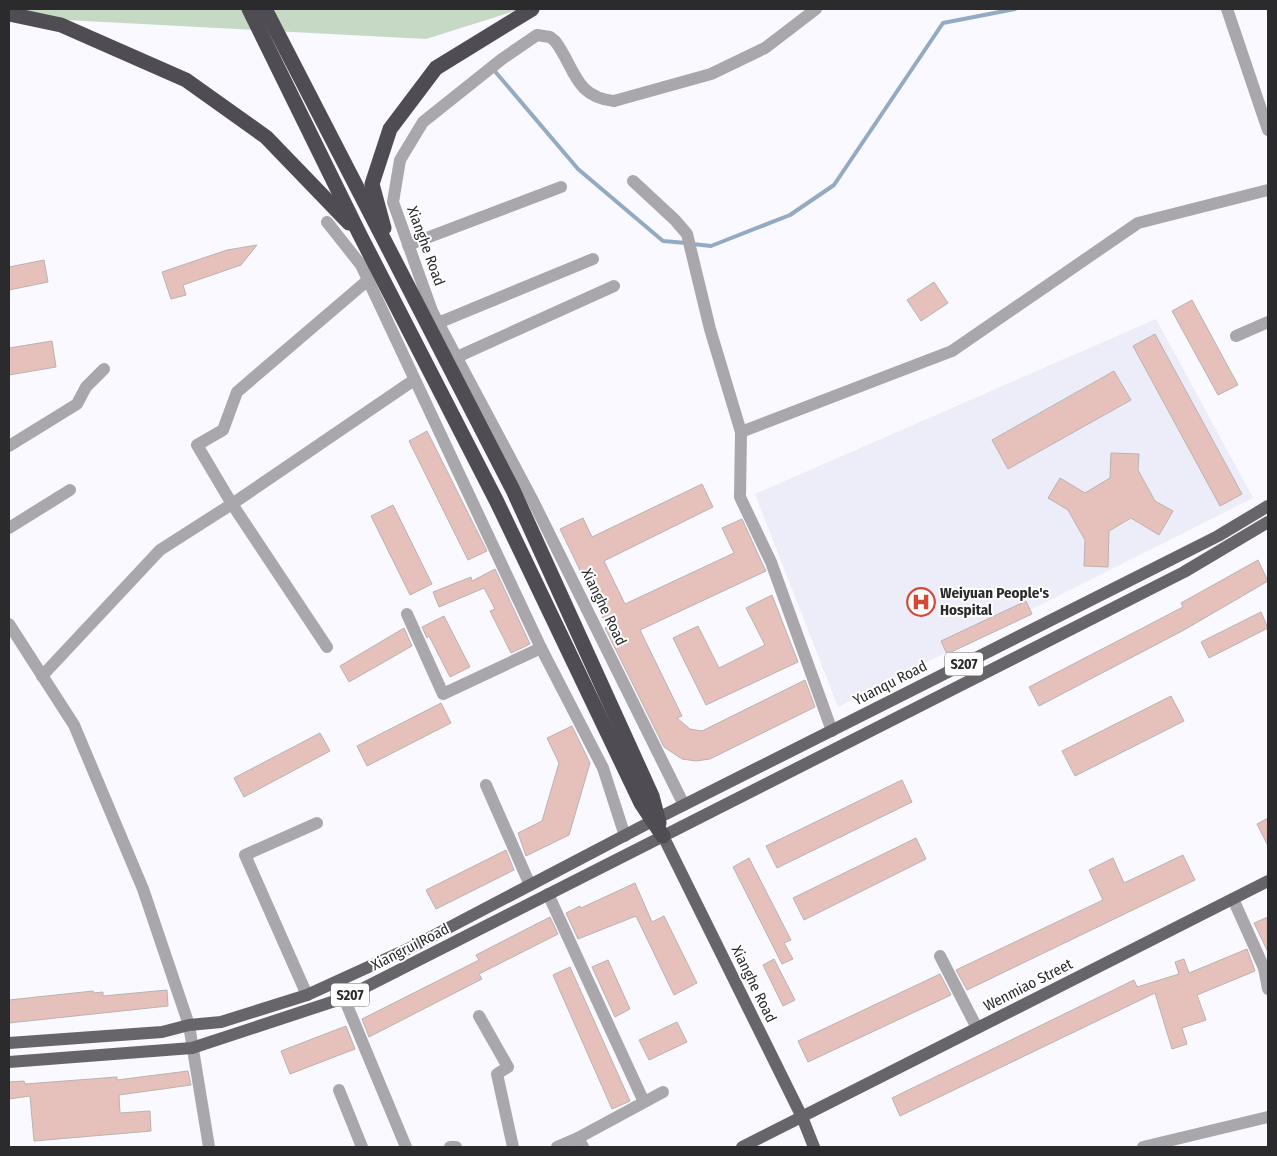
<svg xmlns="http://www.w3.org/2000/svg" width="1277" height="1156" font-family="'Fira Sans Condensed',sans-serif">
	<rect width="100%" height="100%" fill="#f9f9ff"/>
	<path fill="#edecf9" d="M 1156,319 L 1253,498 L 838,707 L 755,494 Z"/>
	<path fill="#c5d9c5" d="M 9,9 L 521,9 L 426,39 L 9,17 Z"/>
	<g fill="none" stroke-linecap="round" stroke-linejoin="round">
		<g stroke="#93aac2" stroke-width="4">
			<path d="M 493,69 L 578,169 L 663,241 L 686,243"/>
			<path d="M 693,244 L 711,246 L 790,215 L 834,185 L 943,23 L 1015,9"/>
		</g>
	</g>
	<g fill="#e6c1bb" stroke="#bbb2b0">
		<path d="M 257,245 L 241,265 L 183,285 L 186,295 L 171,299 L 162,272 L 227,250 Z"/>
		<path d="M 44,260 L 48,282 L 9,290 L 9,267 Z"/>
		<path d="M 934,282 L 948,303 L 921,321 L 907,300 Z"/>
		<path d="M 1192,300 L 1238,385 L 1218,395 L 1172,311 Z"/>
		<path d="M 1155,334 L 1242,494 L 1220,506 L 1133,346 Z"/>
		<path d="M 52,341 L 56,367 L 9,375 L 9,348 Z"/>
		<path d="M 1114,371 L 1131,400 L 1008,469 L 992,440 Z"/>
		<path d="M 427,431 L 487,551 L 468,560 L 409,441 Z"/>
		<path d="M 1111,453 L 1139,454 L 1138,470 L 1155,501 L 1173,511 L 1159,535 L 1131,518 L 1109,531 L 1108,567 L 1084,566 L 1085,540 L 1068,510 L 1048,498 L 1060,478 L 1085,493 L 1110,478 Z"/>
		<path d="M 702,484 L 713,507 L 604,561 L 625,604 L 734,553 L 722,528 L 742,519 L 763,565 L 766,571 L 640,630 L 682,716 L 677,718 L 690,729 L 702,731 L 805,680 L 815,707 L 710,759 L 696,761 L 682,759 L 664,747 L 605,628 L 607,626 L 560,529 L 583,518 L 592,537 Z"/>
		<path d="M 393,505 L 432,584 L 410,595 L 371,516 Z"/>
		<path d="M 1258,560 L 1268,581 L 1184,630 L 1039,706 L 1029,687 L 1183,607 L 1181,603 Z"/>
		<path d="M 495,569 L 530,644 L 511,653 L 490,611 L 495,609 L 484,588 L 439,607 L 433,592 L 471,577 L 472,581 Z"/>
		<path d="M 772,595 L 798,662 L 706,705 L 673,638 L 698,626 L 719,668 L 765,645 L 746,608 Z"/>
		<path d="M 1026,601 L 1032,614 L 947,654 L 941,641 Z"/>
		<path d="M 1261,612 L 1268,628 L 1209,658 L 1201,642 Z"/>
		<path d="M 444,616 L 470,667 L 450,677 L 429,636 L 427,638 L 422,627 Z"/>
		<path d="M 404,628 L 412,646 L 349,682 L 340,666 Z"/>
		<path d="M 1171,696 L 1184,721 L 1075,776 L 1062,751 Z"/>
		<path d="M 441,703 L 451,723 L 367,766 L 357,746 Z"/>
		<path d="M 572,726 L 590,763 L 569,835 L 526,856 L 518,833 L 542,821 L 559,763 L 547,738 Z"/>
		<path d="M 320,733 L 330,751 L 244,797 L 234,778 Z"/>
		<path d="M 902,780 L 912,802 L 777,868 L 766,846 Z"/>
		<path d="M 1268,818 L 1268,846 L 1257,824 Z"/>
		<path d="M 916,838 L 926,859 L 804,920 L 793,898 Z"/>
		<path d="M 506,850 L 514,870 L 436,909 L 426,890 Z"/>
		<path d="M 1183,855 L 1195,880 L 967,990 L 956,970 L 1103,900 L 1089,870 L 1113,858 L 1124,883 Z"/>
		<path d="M 749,858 L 791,940 L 784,943 L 793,959 L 782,964 L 733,867 Z"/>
		<path d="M 635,883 L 652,922 L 664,916 L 697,983 L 674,995 L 636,916 L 578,939 L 566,913 L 580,906 L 581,908 Z"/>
		<path d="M 550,917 L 558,934 L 479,974 L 482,979 L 369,1037 L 362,1019 L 479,960 L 476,955 Z"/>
		<path d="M 1268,917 L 1268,952 L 1254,923 Z"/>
		<path d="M 1247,949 L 1255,971 L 1197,995 L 1206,1020 L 1182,1028 L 1187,1044 L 1172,1049 L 1155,993 L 900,1116 L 892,1098 L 1134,980 L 1137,987 L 1179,974 L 1175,962 L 1184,959 L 1189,973 Z"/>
		<path d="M 774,959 L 795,1000 L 783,1006 L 763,965 Z"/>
		<path d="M 608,960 L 630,1009 L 615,1017 L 592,967 Z"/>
		<path d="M 570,967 L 630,1101 L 612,1109 L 553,975 Z"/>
		<path d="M 940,974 L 951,995 L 808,1062 L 798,1041 Z"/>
		<path d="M 167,990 L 168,1006 L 9,1023 L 9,1000 L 93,991 L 94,993 L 103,992 L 103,996 Z"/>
		<path d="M 677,1022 L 687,1042 L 649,1060 L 639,1040 Z"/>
		<path d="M 346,1026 L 355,1049 L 290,1074 L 281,1051 Z"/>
		<path d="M 188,1071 L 191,1085 L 119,1095 L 120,1113 L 150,1111 L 151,1131 L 34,1141 L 30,1096 L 9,1099 L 9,1082 L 24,1081 L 25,1084 L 117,1077 L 117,1080 Z"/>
	</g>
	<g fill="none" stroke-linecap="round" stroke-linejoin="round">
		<g stroke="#a9a7ab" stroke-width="12">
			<path d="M 1227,9 L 1268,130"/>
			<path d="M 633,181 L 675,220 L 687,234 L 710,329 L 741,432 L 740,497 L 771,562 L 832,731"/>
			<path d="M 327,222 L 361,265 L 541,648 L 603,768 L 625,836"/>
			<path d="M 408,245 L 561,187"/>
			<path d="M 438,323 L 593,259"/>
			<path d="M 1236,336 L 1268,322"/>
			<path d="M 457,357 L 614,286"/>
			<path d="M 741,432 L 952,351 L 1138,223 L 1268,190"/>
			<path d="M 9,446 L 77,404 L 86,387 L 104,369"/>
			<path d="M 9,528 L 70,490"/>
			<path d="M 407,614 L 443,694 L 541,648"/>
			<path d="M 9,624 L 74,725 L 143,889 L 189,1025 L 209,1147"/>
			<path d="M 327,647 L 232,504 L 197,445 L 223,430 L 237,392 L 368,280"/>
			<path d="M 42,676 L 160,550 L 232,504 L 414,380"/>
			<path d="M 486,785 L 530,885"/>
			<path d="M 684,805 L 532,499 L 432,311 L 393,202 L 400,160 L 423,122 L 502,59 L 537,35 L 550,37 L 555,41 C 575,67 574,97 614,101 L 711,74 L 765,48 L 816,9"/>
			<path d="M 548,894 L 644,1102"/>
			<path d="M 1233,899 L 1264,968 L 1268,989"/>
			<path d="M 940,956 L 977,1028"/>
			<path d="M 307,995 L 245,855 L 317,823"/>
			<path d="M 344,998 L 406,1147"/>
			<path d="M 479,1016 L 508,1067 L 497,1074 L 513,1147"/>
			<path d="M 339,1090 L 362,1147"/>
			<path d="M 450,1147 L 456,1147"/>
			<path d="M 557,1147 L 578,1138"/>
			<path d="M 583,1147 L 578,1138 L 663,1092"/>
			<path d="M 1143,1147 L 1268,1117"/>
		</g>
		<g stroke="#67646a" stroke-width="12">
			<path d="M 663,836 L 802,1117 L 814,1147"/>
			<path d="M 9,1043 L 162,1032 L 189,1025 L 221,1022 L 307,995 L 410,948 L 658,818 L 1218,536 L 1268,506"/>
			<path d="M 9,1062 L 192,1048 L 344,998 L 1184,572 L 1268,522"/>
			<path d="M 742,1147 L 1268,881"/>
		</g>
		<g stroke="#504c53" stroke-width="15">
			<path d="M 249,9 L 359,233 L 497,502 L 641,803 L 663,836"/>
			<path d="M 265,9 L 513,490 L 652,796 L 659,823"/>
			<path d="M 9,14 L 61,25 L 186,80 L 266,137 L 349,223"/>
			<path d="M 384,228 L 372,184 L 390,129 L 436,68 L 532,9"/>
		</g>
	</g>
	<defs>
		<symbol id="hospital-ring" viewBox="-11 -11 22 22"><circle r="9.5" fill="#fff" stroke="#d54837" stroke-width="1.5"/><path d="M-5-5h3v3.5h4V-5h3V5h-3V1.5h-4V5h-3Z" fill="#d54837"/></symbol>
	</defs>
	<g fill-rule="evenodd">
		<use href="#hospital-ring" x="905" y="586" width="32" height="32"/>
	</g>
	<g text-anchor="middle" stroke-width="4" stroke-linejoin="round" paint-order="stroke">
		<g fill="#fff" stroke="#6b6b6d" stroke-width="1">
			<rect x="945" y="652.5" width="38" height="23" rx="4"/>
			<rect x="331" y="983.5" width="38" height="23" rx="4"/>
		</g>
		<g font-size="14" font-weight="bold" fill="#2b2b2e">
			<text x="964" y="669">S207</text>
			<text x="350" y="1000">S207</text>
		</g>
		<g font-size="15" fill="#2b2b2e" stroke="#fff">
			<text transform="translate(426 246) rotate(70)" y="5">Xianghe Road</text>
			<text transform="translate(604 607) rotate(64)" y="5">Xianghe Road</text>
			<text transform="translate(890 683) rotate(-27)" y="5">Yuanqu Road</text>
			<text transform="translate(410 947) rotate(-27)" y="5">Xiangrui Road</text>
			<text transform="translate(754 984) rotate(64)" y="5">Xianghe Road</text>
			<text transform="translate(1028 985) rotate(-27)" y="5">Wenmiao Street</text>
		</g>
		<g font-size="15" font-weight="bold" fill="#2b2b2e" stroke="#fff" text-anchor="start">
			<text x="940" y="598">Weiyuan People's<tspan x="940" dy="17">Hospital</tspan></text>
		</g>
	</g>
	<rect width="1277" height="1156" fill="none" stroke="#2b2b2e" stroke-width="20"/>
</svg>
